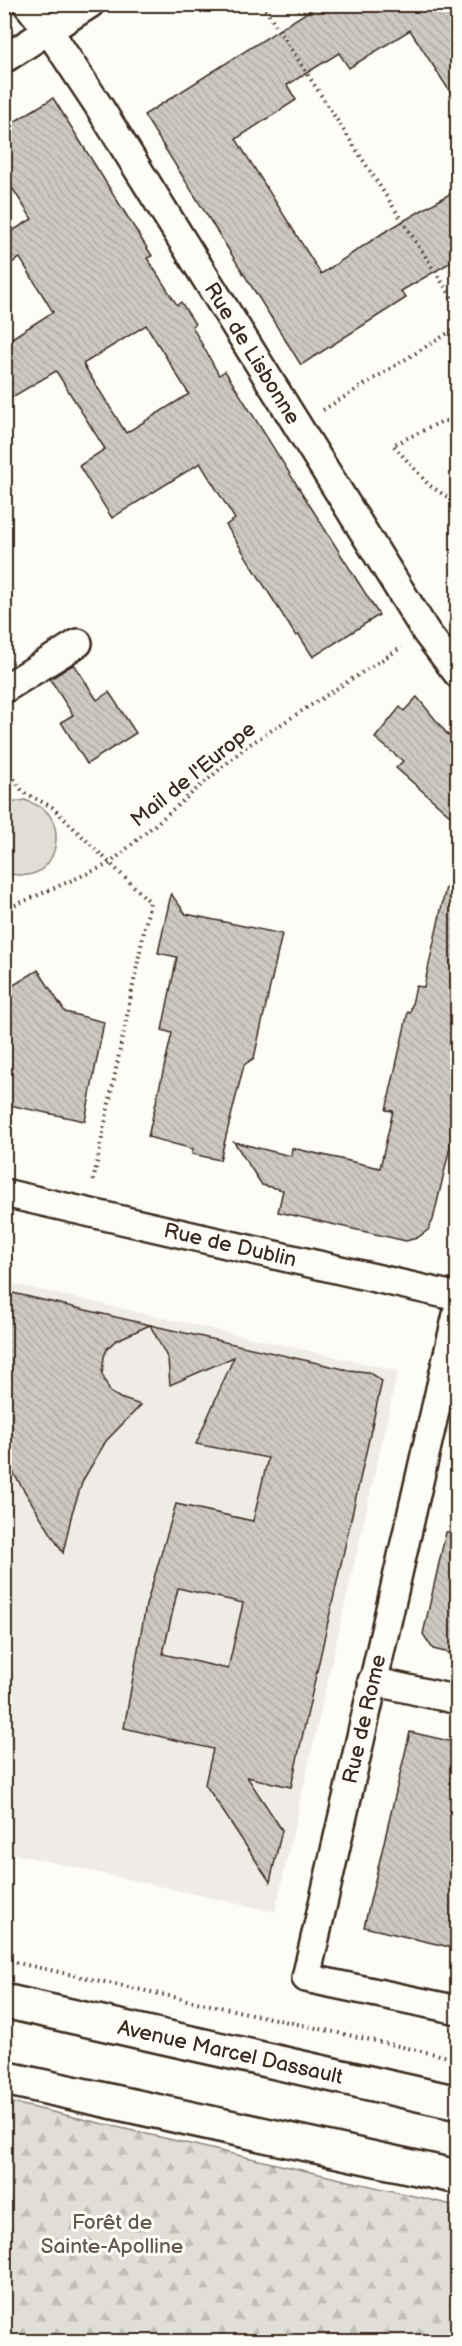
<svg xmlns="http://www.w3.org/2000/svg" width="462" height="2346" font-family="'Balsamiq Sans',sans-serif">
	<defs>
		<pattern id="forest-firs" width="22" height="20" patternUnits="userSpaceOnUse" patternTransform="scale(1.5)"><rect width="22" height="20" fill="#e1ded7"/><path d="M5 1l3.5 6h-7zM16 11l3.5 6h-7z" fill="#c2bfb8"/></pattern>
		<pattern id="building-back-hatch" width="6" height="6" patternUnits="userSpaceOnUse" patternTransform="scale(1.5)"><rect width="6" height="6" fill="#cdc8c2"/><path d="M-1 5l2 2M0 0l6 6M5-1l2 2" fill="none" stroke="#b1aca6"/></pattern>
	</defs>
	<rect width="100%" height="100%" fill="#fdfcf7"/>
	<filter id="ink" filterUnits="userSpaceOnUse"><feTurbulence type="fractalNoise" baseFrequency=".0167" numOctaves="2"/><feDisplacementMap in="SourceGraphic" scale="12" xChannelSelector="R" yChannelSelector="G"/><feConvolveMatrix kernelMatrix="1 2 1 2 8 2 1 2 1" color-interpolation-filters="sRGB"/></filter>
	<g filter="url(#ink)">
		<path fill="#efece7" d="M 5,1282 L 398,1371 L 275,1912 L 5,1852 Z"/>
		<path fill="#e1ded7" stroke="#8e847a" stroke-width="1.5" d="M 25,800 C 32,803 41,806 46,811 C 65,830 56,871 28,875 C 21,876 12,874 5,874 L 5,804 Z"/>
		<path fill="url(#forest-firs)" stroke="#8e847a" stroke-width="1.5" d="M 5,2101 L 457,2206 L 457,2341 L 5,2341 Z"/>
		<g fill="url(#building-back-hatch)" stroke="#3b2a1e" stroke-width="1.5" fill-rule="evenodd">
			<path d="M 320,4 L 458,4 L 458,104 L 410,30 L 349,68 L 339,53 L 287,85 L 296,100 L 236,139 L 321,274 L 383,233 L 458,189 L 458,258 L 401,291 L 406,298 L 301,365 L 144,115 Z"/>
			<path d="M 53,98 L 152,256 L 147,258 L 177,305 L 181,302 L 195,324 L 192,326 L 219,375 L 225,371 L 379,615 L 313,657 L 299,635 L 296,636 L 226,525 L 235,519 L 200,463 L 112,518 L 79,466 L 105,449 L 56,371 L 4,402 L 4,343 L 53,312 L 20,258 L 4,267 L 4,236 L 32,219 L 4,175 L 4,128 ZM 146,325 L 189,394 L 126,433 L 83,364 Z"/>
			<path d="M 74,664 L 97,700 L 109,692 L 136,733 L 87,764 L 61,722 L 73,715 L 50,679 Z"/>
			<path d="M 417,697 L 448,735 L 458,736 L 458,822 L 396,768 L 403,761 L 375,738 L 400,707 L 404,711 Z"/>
			<path d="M 446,887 L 458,888 L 458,1113 L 433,1220 L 428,1230 L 417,1238 L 406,1241 L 278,1212 L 283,1190 L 262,1185 L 234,1142 L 291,1156 L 292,1148 L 380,1168 L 393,1111 L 386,1110 L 408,1012 L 410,1013 L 416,986 L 424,987 Z"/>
			<path d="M 171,894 L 186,914 L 282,934 L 254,1058 L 244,1065 L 220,1160 L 192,1154 L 193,1149 L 148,1137 L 172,1033 L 162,1030 L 177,957 L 158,953 Z"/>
			<path d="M 38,970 L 65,1012 L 104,1022 L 85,1121 L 4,1104 L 4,991 Z"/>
			<path d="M 4,1291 L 150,1325 L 115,1341 L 107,1349 L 104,1357 L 102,1374 L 110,1392 L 120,1398 L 141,1405 L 106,1441 L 83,1480 L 72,1513 L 63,1553 L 4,1458 Z"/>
			<path d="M 150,1325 L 348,1370 L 368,1372 L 382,1381 L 291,1787 L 247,1777 L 282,1830 L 270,1882 L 205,1784 L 213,1749 L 124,1728 L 146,1605 L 176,1504 L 253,1521 L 268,1458 L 196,1444 L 234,1357 L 170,1385 L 168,1359 ZM 178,1588 L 243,1603 L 228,1669 L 163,1654 Z"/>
			<path d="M 446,1532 L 458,1533 L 458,1655 L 433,1649 L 423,1634 Z"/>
			<path d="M 410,1732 L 458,1743 L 458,1949 L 364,1927 Z"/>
		</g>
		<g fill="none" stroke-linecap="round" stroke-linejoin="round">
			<defs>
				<g id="minor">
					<path id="s1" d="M 27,4 L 49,31 L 98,105 L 426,632 L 458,674"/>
					<path d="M 4,59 L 90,4"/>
					<path d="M 4,689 L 78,643"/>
					<path id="s2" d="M 4,1193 L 458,1297"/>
					<path d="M 458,1310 L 306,1978 L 458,2010"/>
					<path d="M 372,1681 L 458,1700"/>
				</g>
				<g id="primary">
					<path id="s3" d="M 4,2001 L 458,2103"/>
					<path d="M 4,2078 L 458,2177"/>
				</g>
			</defs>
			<use href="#minor" stroke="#3b2a1e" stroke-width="32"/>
			<use href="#primary" stroke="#3b2a1e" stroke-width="38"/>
			<g stroke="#3b2a1e" stroke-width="4" stroke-dasharray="1.5 4.5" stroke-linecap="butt">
				<path d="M 262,4 L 458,307"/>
				<path d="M 323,410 L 458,327"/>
				<path d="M 458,421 L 443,421 L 393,445 L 429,485 L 458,504"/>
				<path d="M 449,613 L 458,607"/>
				<path d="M 4,764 L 23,792 L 52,807 L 150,902 L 93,1182"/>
				<path d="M 4,910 L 109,864 L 247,746 L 402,647"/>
				<path d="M 4,1960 L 458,2059"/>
			</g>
			<use href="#minor" stroke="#fdfcf7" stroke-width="27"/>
			<use href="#primary" stroke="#fdfcf7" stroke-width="33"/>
		</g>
	</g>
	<g text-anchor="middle" stroke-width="6" stroke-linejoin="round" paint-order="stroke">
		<g font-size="21" fill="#3b2a1e" stroke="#fdfcf7">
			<text dy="7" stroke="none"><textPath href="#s1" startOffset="416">Rue de Lisbonne</textPath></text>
			<text transform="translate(193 774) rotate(-39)" y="7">Mail de l'Europe</text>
			<text dy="7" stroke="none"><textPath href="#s2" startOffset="232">Rue de Dublin</textPath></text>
			<text transform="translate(364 1719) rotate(-77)" y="7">Rue de Rome</text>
			<text dy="7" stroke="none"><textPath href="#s3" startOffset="232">Avenue Marcel Dassault</textPath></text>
		</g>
		<g font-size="21" fill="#64574c" stroke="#fdfcf7">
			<text x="112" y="2229">Forêt de<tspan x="112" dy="24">Sainte-Apolline</tspan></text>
		</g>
	</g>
	<rect width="462" height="2346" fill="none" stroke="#fdfcf7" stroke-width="24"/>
	<rect x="12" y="12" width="438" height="2322" fill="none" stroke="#3b2a1e" stroke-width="2" filter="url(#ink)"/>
</svg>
